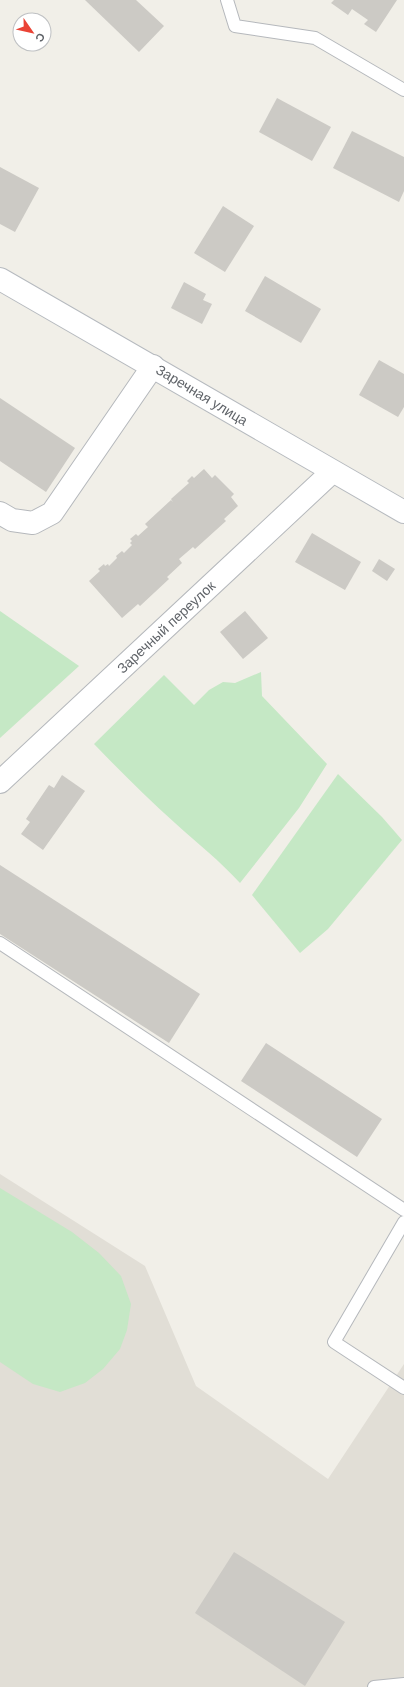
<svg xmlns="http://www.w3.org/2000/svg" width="404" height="1687" font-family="Helvetica,sans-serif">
	<rect width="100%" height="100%" fill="#f1efe8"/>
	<path fill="#e1ded6" d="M 0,1174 L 145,1266 L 196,1386 L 328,1479 L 404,1364 L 404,1687 L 0,1687 Z"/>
	<g fill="#c5e8c5">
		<path d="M 0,611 L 79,666 L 0,738 Z"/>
		<path d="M 261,672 L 262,696 L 327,764 L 299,808 L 240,883 C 220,861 197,843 175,823 C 147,798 120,771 94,744 L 164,675 L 194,705 L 209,690 L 223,682 L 235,683 Z"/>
		<path d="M 338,774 L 382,817 L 402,840 L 328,929 L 300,953 L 252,895 Z"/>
		<path d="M 0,1188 L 72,1232 L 99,1253 L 121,1276 L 131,1304 L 127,1330 L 120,1349 L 103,1369 L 85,1383 L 60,1392 L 33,1384 L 0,1362 Z"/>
	</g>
	<g fill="#cccac5">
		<path d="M 85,0 L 136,0 L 164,26 L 139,52 Z"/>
		<path d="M 334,0 L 397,0 L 376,32 L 364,24 L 368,20 L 352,9 L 348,15 L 331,3 Z"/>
		<path d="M 277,98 L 331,127 L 312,161 L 259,132 Z"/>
		<path d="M 352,131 L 404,157 L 404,191 L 399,202 L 333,168 Z"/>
		<path d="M 0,167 L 39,188 L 15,232 L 0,224 Z"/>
		<path d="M 223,206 L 254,226 L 225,272 L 194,253 Z"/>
		<path d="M 265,276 L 321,309 L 301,343 L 245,311 Z"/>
		<path d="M 184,282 L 206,294 L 203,300 L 212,304 L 202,324 L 171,308 Z"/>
		<path d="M 379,360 L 404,374 L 404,407 L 398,417 L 359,395 Z"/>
		<path d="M 0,398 L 75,448 L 46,492 L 0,461 Z"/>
		<path d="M 204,469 L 212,478 L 215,475 L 234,494 L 231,497 L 238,506 L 224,519 L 226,521 L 195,549 L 193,547 L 179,559 L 182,563 L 167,577 L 169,579 L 140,606 L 138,604 L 122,618 L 89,581 L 100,571 L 98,569 L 104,564 L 105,566 L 108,564 L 109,566 L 117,558 L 116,556 L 122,551 L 124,553 L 132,545 L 130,543 L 132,541 L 130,539 L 136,534 L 138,536 L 148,527 L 145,524 L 171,500 L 173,502 L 171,499 L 189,483 L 187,481 L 192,476 L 194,478 Z"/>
		<path d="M 312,533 L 361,562 L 345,590 L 295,562 Z"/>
		<path d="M 379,559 L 395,569 L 387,581 L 372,571 Z"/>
		<path d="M 245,611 L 268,638 L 243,659 L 220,632 Z"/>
		<path d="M 62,775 L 85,791 L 43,850 L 21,834 L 30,822 L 26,819 L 49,785 L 54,788 Z"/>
		<path d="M 0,865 L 200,994 L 169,1043 L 0,934 Z"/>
		<path d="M 266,1043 L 382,1119 L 357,1157 L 241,1081 Z"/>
		<path d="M 234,1552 L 345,1622 L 305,1686 L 195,1613 Z"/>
	</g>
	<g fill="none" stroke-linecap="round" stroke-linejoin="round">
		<defs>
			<g id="service">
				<path d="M 227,0 L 235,26 L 315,38 L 404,90"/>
				<path d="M 0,943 L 404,1210"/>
				<path d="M 404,1222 L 334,1342 L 404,1388"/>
				<path d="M 374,1687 L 404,1684"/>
			</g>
			<g id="minor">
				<path d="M 0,513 L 12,520 L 33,523 L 52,513 L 153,366"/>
				<path d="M 0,782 L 332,472"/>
			</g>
			<path id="secondary" d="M 0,279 L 404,512"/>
		</defs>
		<use href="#service" stroke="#b5b8bc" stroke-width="14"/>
		<use href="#minor" stroke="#b5b8bc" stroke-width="24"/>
		<use href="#secondary" stroke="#b6babf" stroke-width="24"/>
		<use href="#service" stroke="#fff" stroke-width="12"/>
		<use href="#minor" stroke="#fff" stroke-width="22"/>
		<use href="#secondary" stroke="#fff" stroke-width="22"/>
	</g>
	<g text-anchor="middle" stroke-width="4" stroke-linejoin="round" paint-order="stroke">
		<g font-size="14" fill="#5f6368" stroke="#fff">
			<text transform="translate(202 395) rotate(31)" y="5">Заречная улица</text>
			<text transform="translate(166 627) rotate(-43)" y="5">Заречный переулок</text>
		</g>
	</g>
	<g transform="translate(32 32) rotate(124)"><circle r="19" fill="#ffffff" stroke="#bfc1c3"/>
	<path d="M0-3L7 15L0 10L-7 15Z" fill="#ea4335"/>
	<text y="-6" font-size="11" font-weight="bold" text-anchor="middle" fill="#5f6368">С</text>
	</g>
</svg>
